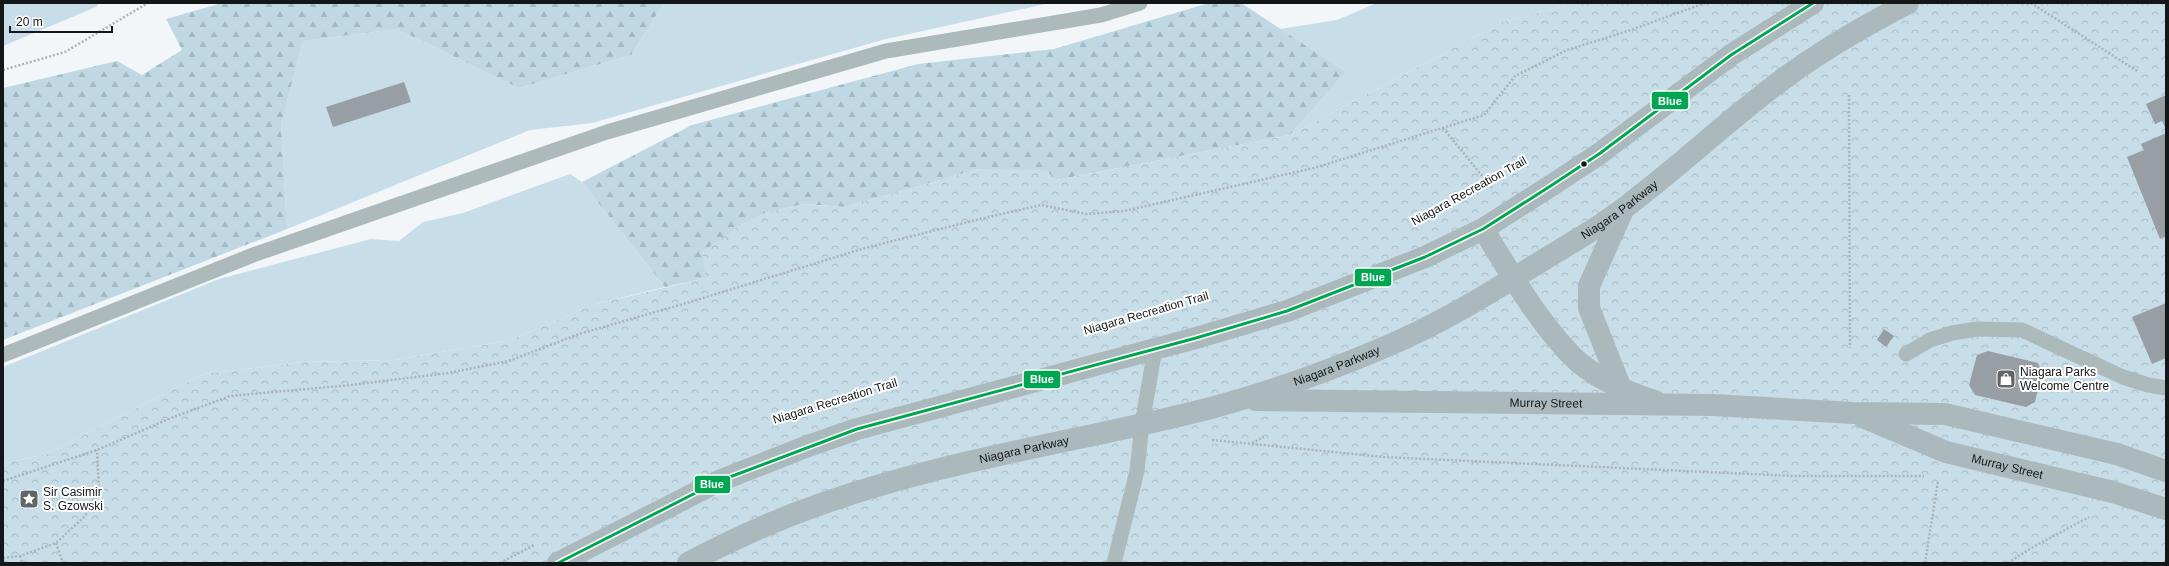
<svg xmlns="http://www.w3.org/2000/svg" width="2169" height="566" font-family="Helvetica,sans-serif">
	<defs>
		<pattern id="forest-firs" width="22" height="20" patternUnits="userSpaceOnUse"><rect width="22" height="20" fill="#bfd8e4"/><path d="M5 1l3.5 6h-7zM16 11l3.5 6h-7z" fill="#a3b9c3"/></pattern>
		<pattern id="park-crowns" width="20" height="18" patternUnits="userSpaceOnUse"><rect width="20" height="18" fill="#c7dde8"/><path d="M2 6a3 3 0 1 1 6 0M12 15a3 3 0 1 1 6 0" fill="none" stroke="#aabdc6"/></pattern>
	</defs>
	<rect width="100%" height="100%" fill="#f2f6f8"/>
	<g fill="#c7dde8">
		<path d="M 3,3 L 99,3 L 96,7 L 3,46 Z"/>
		<path d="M 664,3 L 1050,3 L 882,40 L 592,123 L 530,130 L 287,229 L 281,124 L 303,41 L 397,29 L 519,88 L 631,55 Z"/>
		<path d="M 1377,3 L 1576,3 L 1503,22 L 1290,135 L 1346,72 L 1280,29 L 1337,20 Z"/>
		<path d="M 570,174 L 582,182 L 665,287 L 592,305 L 511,340 L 395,360 L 302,362 L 204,374 L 46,454 L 3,464 L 3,367 L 219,279 L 371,239 L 399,241 L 423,222 L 463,213 Z"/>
	</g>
	<g fill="url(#forest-firs)">
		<path d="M 222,3 L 664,3 L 631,55 L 519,88 L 397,29 L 303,41 L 281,124 L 287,229 L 3,340 L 3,88 L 117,61 L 142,75 L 182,50 L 166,19 Z"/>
		<path d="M 1209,3 L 1241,3 L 1346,72 L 1290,135 L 1056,180 L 979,169 L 845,207 L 804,204 L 765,213 L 734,229 L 706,278 L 665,287 L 582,182 L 692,125 L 918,64 L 1054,49 Z"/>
	</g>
	<path fill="url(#park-crowns)" d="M 1576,3 L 2166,3 L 2166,563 L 3,563 L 3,464 L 46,454 L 204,374 L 302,362 L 395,360 L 511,340 L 592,305 L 706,278 L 702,252 L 734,229 L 765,213 L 804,204 L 845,207 L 979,169 L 1046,170 L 1056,180 L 1290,135 L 1503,22 Z"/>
	<g fill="#989fa4">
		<path d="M 404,82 L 411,102 L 333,127 L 326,107 Z"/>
		<path d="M 2166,95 L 2166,129 L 2162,121 L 2155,124 L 2146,104 Z"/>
		<path d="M 2166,133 L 2166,236 L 2160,239 L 2127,157 L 2144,150 L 2141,144 Z"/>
		<path d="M 2166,303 L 2166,358 L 2152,364 L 2132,317 Z"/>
		<path d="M 1884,329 L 1894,336 L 1886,347 L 1877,340 Z"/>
		<path d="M 1988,351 L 2038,363 L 2042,372 L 2035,402 L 2026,407 L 1975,395 L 1969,385 L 1977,355 Z"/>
	</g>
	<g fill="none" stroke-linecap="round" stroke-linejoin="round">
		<g stroke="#aab4b6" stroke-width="2.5" stroke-dasharray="2 2" stroke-linecap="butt">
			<path d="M 2031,3 L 2137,71"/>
			<path d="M 3,70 L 65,52 L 148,3"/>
			<path d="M 1849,95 L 1850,348"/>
			<path d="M 1443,128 L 1492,188"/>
			<path d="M 1212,440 L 1384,457 L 1793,476 L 1924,476"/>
			<path d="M 1252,443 L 1264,437"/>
			<path d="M 3,481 L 97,450 L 171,418 L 230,396 L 351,385 L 448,373 L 509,361 L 579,334 L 690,302 L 865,248 L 980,219 L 1041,205 L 1086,214 L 1124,211 L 1314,168 L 1484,115 L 1515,76 L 1567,50 L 1628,31 L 1705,3"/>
			<path d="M 56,543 L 63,563"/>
			<path d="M 20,556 L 22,563"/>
			<path d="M 3,558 L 20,556 L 56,543 L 85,516 L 99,490 L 97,450"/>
			<path d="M 500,563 L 534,545"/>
			<path d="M 1925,563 L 1938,481"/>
			<path d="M 2008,563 L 2033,547 L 2089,517"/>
		</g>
		<g stroke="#adbabc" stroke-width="15">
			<path d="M 1906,354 L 1930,340 L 1952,333 L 1977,329 L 2022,330 L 2123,377 L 2148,385 L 2166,388"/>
			<path d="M 3,355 L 253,255 L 607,132 L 886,51 L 1101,15 L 1140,3"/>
			<path d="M 1114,563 L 1137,471 L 1142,424 L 1155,349"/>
		</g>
		<g stroke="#abb9bc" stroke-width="22">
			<path d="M 1483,229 C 1510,272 1536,319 1572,356 C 1590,375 1630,394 1655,401"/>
			<path d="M 1620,386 L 1589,308 L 1589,286 L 1623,210"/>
			<path id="s1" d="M 1256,400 L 1713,405 L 1853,413 L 1945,414 L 2117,454 L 2166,471"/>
			<path id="s2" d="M 1863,417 L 1946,452 L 2113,492 L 2166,509"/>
			<path d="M 558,563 L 719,481 L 808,446 L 857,429 L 1196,338 L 1287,311 L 1425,257 L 1483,229 L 1549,187 L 1599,154 L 1731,55 L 1813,3"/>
			<path id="s3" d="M 688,563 C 728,542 770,522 813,507 C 941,460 1079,442 1211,408 C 1270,392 1329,371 1385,347 C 1440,324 1490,293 1540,262 C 1574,241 1607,223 1637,198 C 1688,159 1734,115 1786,77 C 1824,49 1866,25 1908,3"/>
		</g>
		<defs>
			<path id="bus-1" d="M 558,563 L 719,481 L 857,429 L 1196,338 L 1287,311 L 1425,257 L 1483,229 L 1549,187 L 1599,154 L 1731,55 L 1813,3"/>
		</defs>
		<use href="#bus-1" stroke="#fff" stroke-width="6"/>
		<use href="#bus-1" stroke="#00a651" stroke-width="3"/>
	</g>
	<defs>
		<symbol id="shop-square" viewBox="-11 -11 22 22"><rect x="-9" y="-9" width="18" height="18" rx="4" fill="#626566" stroke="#fff"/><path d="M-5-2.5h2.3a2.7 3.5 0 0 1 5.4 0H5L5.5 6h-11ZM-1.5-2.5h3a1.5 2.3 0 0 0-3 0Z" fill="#fff"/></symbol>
		<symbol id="sight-square" viewBox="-11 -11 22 22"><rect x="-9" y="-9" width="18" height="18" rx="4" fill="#626566" stroke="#fff"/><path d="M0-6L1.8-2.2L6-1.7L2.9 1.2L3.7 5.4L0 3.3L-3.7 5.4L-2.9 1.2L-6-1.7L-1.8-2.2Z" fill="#fff"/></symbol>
	</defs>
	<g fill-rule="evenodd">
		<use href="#shop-square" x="1995" y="368" width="22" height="22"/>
		<use href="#sight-square" x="18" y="488" width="22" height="22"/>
	</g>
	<circle fill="#141718" stroke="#fff" stroke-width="1.5" cx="1584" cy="164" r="3.5"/>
	<g text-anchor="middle" stroke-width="4" stroke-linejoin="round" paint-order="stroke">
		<g font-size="12" fill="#141718" stroke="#fff">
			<text transform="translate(1469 191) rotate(-29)" y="4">Niagara Recreation Trail</text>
			<text dy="4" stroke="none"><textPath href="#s3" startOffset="1004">Niagara Parkway</textPath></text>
			<text transform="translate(1146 313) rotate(-16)" y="4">Niagara Recreation Trail</text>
			<text dy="4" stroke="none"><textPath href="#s3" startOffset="680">Niagara Parkway</textPath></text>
			<text transform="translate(835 401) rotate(-17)" y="4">Niagara Recreation Trail</text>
			<text dy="4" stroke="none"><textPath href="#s1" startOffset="290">Murray Street</textPath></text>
			<text dy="4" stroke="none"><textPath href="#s3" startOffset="356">Niagara Parkway</textPath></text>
			<text dy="4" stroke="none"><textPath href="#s2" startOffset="153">Murray Street</textPath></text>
		</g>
		<g font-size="12" fill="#141718" stroke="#fff" text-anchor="start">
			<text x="2020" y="376">Niagara Parks<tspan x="2020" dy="14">Welcome Centre</tspan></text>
			<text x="43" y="496">Sir Casimir<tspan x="43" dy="14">S. Gzowski</tspan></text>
		</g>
	</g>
	<g stroke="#fff" stroke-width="1.5">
		<rect x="1651" y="91" width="38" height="19" rx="4" fill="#00a651"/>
		<rect x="1354" y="268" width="38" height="19" rx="4" fill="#00a651"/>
		<rect x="1023" y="370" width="38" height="19" rx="4" fill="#00a651"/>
		<rect x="694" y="475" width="37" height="19" rx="4" fill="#00a651"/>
	</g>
	<g font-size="11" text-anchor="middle" font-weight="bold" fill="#fff">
		<text x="1670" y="105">Blue</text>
		<text x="1373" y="281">Blue</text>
		<text x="1042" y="383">Blue</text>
		<text x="712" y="488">Blue</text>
	</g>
	<rect width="2169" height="566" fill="none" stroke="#141718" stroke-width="8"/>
	<path d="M10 26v6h102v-6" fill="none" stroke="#141718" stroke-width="2"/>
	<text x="16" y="26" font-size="12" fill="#141718" stroke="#ffffff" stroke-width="3" paint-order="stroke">20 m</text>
</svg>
